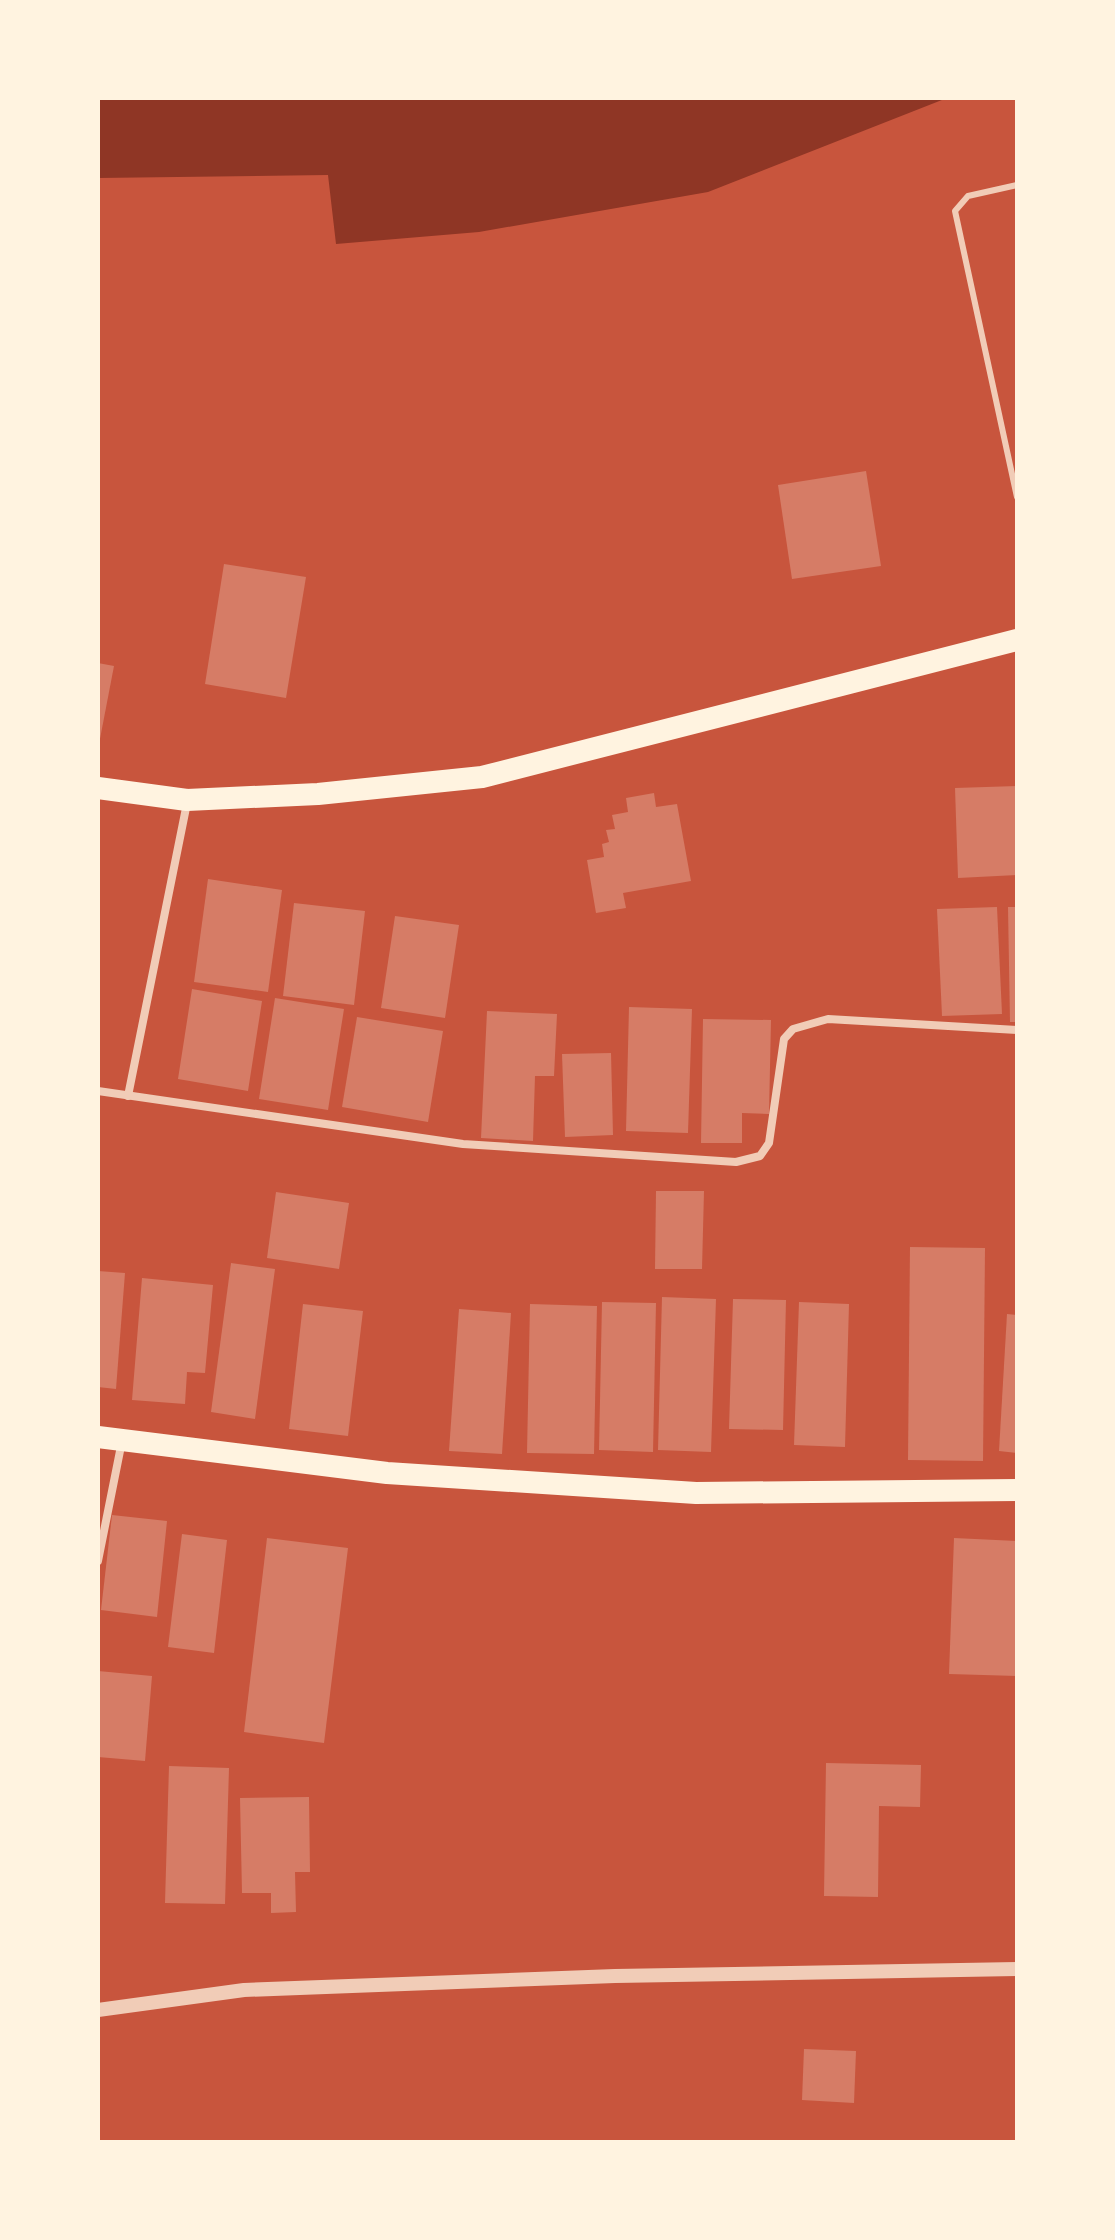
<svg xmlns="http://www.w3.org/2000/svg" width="1115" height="2240" font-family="'DejaVu Sans',sans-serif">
	<rect width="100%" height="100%" fill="#c8553d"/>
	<path fill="#8f3625" d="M 98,98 L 947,98 L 708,192 L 479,232 L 336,244 L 328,175 L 98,178 Z"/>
	<g fill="#d67c66">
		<path d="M 866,471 L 881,566 L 792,579 L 778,485 Z"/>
		<path d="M 224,564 L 306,577 L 286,698 L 205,684 Z"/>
		<path d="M 98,663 L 114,666 L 99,744 L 98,744 Z"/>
		<path d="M 1017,786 L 1017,875 L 958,878 L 955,788 Z"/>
		<path d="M 654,793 L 656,807 L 677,804 L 691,881 L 623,893 L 626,908 L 596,913 L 587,860 L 604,857 L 602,844 L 609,842 L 606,830 L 615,829 L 612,815 L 628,812 L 626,798 Z"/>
		<path d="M 208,879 L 282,890 L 268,992 L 194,982 Z"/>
		<path d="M 294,903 L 365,911 L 354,1005 L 283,996 Z"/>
		<path d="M 997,907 L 1002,1014 L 942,1016 L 937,909 Z"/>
		<path d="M 1008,907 L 1017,907 L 1017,1022 L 1010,1022 Z"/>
		<path d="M 395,916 L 459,925 L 445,1018 L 381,1008 Z"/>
		<path d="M 192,989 L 262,1001 L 248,1091 L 178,1079 Z"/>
		<path d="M 275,998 L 344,1009 L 328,1110 L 259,1099 Z"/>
		<path d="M 629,1007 L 692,1009 L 688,1133 L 626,1131 Z"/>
		<path d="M 487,1011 L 557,1014 L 554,1076 L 535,1076 L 533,1141 L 481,1138 Z"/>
		<path d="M 357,1017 L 443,1031 L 428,1122 L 342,1107 Z"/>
		<path d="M 703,1019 L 771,1020 L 769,1114 L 742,1113 L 742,1143 L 701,1143 Z"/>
		<path d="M 611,1053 L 613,1135 L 565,1137 L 562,1054 Z"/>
		<path d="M 656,1191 L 704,1191 L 702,1269 L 655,1269 Z"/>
		<path d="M 276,1192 L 349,1203 L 339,1269 L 267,1258 Z"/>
		<path d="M 910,1247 L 985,1248 L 983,1461 L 908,1460 Z"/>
		<path d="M 231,1263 L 275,1269 L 255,1419 L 211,1412 Z"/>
		<path d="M 98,1271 L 125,1273 L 116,1389 L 98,1387 Z"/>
		<path d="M 142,1278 L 213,1285 L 205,1373 L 187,1372 L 185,1404 L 132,1400 Z"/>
		<path d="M 662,1297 L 716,1299 L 711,1452 L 658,1450 Z"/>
		<path d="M 733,1299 L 786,1300 L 783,1430 L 729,1429 Z"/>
		<path d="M 602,1302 L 656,1303 L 653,1452 L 599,1450 Z"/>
		<path d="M 799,1302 L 849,1304 L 845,1447 L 794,1445 Z"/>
		<path d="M 303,1304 L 363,1311 L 348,1436 L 289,1429 Z"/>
		<path d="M 530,1304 L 597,1306 L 594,1454 L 527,1453 Z"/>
		<path d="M 459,1309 L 511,1313 L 502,1454 L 449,1451 Z"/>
		<path d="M 1007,1314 L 1017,1315 L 1017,1453 L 999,1451 Z"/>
		<path d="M 112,1515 L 167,1521 L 157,1617 L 101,1610 Z"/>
		<path d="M 182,1534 L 227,1540 L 214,1653 L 168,1647 Z"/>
		<path d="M 267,1538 L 348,1548 L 324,1743 L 244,1732 Z"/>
		<path d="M 954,1538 L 1017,1541 L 1017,1676 L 949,1674 Z"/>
		<path d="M 98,1671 L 152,1676 L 145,1761 L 98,1757 Z"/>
		<path d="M 826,1763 L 921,1765 L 920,1807 L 879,1806 L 878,1897 L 824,1896 Z"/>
		<path d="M 169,1766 L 229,1768 L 225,1904 L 165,1903 Z"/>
		<path d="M 309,1797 L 310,1872 L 295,1872 L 296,1912 L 271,1913 L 271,1893 L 242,1893 L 240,1798 Z"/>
		<path d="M 804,2049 L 856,2051 L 854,2103 L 802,2100 Z"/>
	</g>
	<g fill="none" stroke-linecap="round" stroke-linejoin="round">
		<path stroke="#f1ccb7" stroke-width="6" d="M 1017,185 L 968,196 L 955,211 L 1017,497"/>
		<g stroke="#f1ccb7" stroke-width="8">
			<path d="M 98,1091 L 463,1144 L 736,1162 L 760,1156 L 769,1143 L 784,1039 L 793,1029 L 828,1019 L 1017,1030"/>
			<path d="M 128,1096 L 187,803"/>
			<path d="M 98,1561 L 122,1441"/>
		</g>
		<path stroke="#f1ccb7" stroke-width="14" d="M 98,2010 L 244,1990 L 615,1976 L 1017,1969"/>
		<g stroke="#fff3e0" stroke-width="22">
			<path d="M 98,788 L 187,800 L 318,794 L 482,777 L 1017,640"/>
			<path d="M 98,1437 L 387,1473 L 696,1493 L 1017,1490"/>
		</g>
	</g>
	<rect width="1115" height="2240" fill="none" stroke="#fff3e0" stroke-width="200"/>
</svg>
